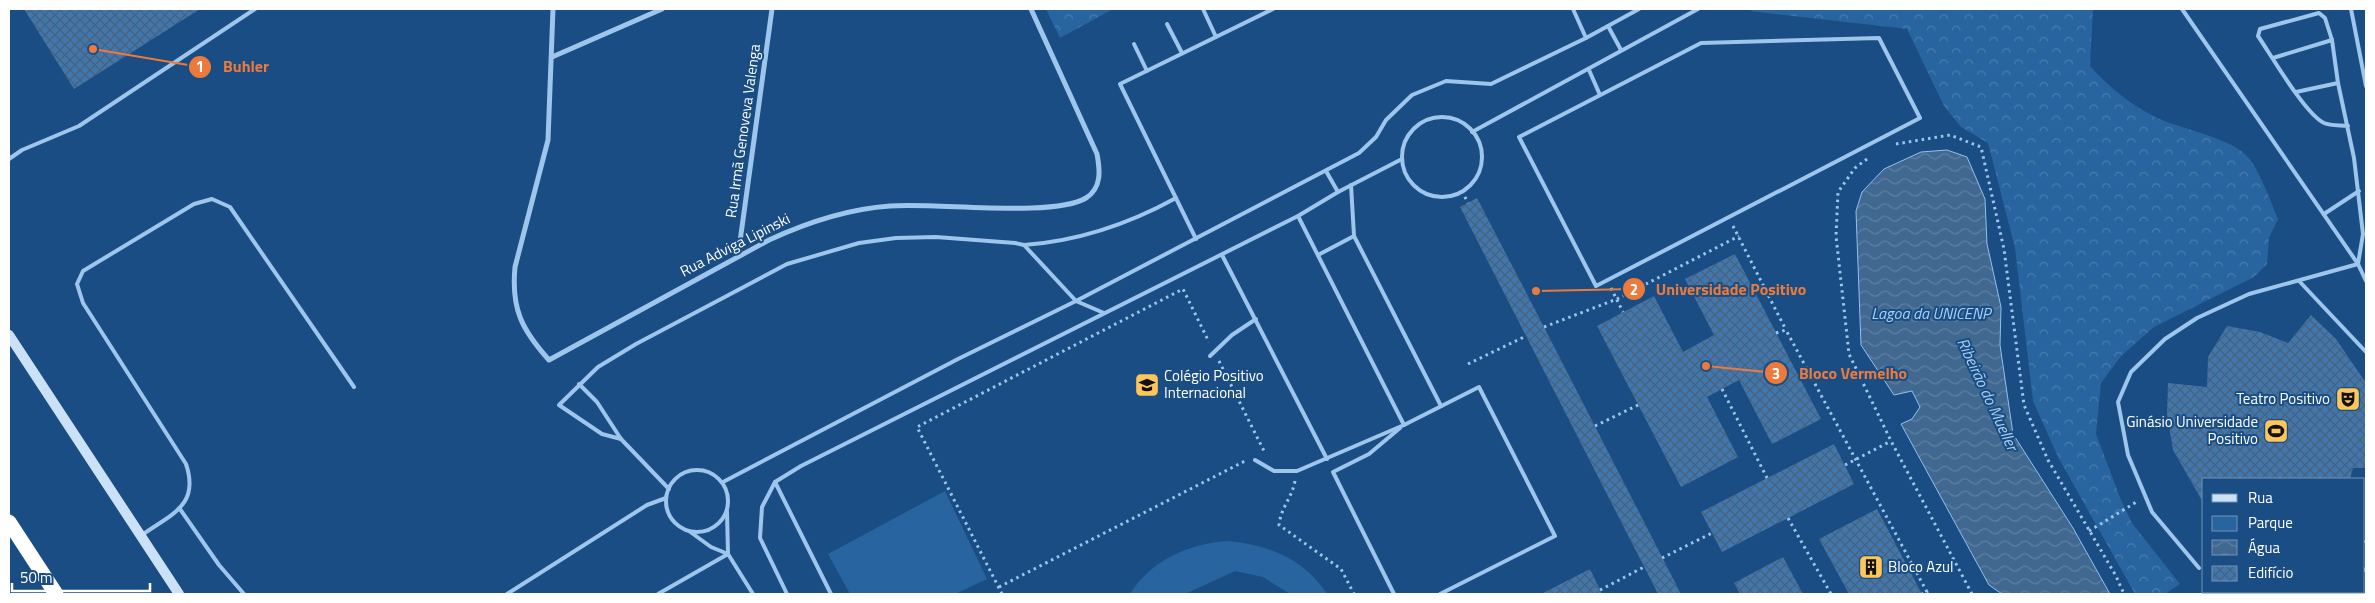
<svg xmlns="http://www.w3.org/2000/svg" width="2375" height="603" font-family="'Titillium Web',sans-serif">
	<defs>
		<pattern id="forest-crowns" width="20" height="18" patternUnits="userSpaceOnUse" patternTransform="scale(1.25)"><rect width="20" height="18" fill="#2865a0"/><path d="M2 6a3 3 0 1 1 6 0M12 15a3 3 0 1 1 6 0" fill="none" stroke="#487cae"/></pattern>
		<pattern id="water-waves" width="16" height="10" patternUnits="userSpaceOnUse" patternTransform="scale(1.25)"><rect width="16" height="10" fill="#416890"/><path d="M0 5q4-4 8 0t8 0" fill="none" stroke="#5e7fa1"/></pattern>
		<pattern id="building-cross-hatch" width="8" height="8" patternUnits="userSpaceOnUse" patternTransform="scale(1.25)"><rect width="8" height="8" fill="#4277ad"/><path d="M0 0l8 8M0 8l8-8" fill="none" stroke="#47627c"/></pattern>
	</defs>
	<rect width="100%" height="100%" fill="#194d83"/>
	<g fill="#2865a0">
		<path d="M 945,491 L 987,579 L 955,594 L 850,594 L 828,554 Z"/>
		<path d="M 1227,541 C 1267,544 1305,559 1327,594 L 1290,594 L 1263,577 L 1235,571 L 1185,594 L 1130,594 C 1151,560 1189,544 1227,541 Z"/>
	</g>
	<g fill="url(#forest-crowns)">
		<path d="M 1046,9 L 1113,9 L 1060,38 Z"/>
		<path d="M 1754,9 L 2093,9 L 2090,66 C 2112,90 2139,112 2170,123 C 2190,130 2230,140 2245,154 C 2258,166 2271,202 2278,219 L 2269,238 L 2267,264 L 2254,277 L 2154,327 L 2121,356 L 2101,383 L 2096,434 L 2121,500 L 2132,523 L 2180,584 L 2165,594 L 2135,594 L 2058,457 L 2033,401 L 2015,248 L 1988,143 L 1961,127 L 1944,106 L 1907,29 L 1750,11 Z"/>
	</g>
	<path fill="url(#water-waves)" stroke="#91c1ee" d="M 1947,150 L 1967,157 L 1985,199 L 1987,244 L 2001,307 L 2000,345 L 2013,434 L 2073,528 L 2110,594 L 2002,594 L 1989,585 L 1901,424 L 1912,419 L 1920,407 L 1912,391 L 1894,395 L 1861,345 L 1856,211 L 1862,192 L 1884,169 L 1921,152 Z"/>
	<g fill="url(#building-cross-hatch)">
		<path d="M 24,9 L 200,9 L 74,89 Z"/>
		<path d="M 1477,198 L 1544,327 L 1681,594 L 1658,594 L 1460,207 Z"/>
		<path d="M 1735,254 L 1821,419 L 1772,444 L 1739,380 L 1707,397 L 1738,457 L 1681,487 L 1597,326 L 1654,296 L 1683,352 L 1714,335 L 1685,279 Z"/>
		<path d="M 2311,315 L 2336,339 L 2366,383 L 2366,468 L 2353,468 L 2350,479 L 2204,479 L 2204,504 L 2173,450 L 2167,414 L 2168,383 L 2207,387 L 2208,357 L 2227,326 L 2260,332 L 2288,343 Z"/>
		<path d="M 1834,444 L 1854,484 L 1722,552 L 1701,512 Z"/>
		<path d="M 1877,509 L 1922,594 L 1849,594 L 1819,539 Z"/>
		<path d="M 1783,557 L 1803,594 L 1740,594 L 1734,583 Z"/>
		<path d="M 1590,569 L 1602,594 L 1541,594 Z"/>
	</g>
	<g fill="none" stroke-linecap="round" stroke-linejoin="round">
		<g stroke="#9ec5eb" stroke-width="3" stroke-dasharray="2.5 4" stroke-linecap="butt">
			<path d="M 1896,144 L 1950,135 L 1981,147 L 2004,249 L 2024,405 L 2048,460 L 2116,576 L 2124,594"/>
			<path d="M 1867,159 L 1855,168 L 1838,192 L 1836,236 L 1849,354 L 1891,441 L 1972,594"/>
			<path d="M 1462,191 L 1468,203"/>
			<path d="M 1733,226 L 1786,330"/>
			<path d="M 1611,288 L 1623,312"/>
			<path d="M 1544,327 L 1617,299 L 1739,236"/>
			<path d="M 1776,333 L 1786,330 L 1927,592 L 1922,594"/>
			<path d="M 1219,361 L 1264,451 L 1262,452"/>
			<path d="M 1468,364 L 1526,336"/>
			<path d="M 1722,389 L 1767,478"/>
			<path d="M 1595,426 L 1638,405"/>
			<path d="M 1845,465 L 1891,441"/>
			<path d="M 1295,481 C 1292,498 1281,507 1279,525 L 1341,569 L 1354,594"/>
			<path d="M 1788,518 L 1831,594"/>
			<path d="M 2089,531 L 2138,501"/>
			<path d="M 2364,542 L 2366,541"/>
			<path d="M 1662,558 L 1712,533"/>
			<path d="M 999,587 L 1245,461"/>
			<path d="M 1600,590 L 1644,567"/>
			<path d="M 1002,594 L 917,427 L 1183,289 L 1209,342"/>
			<path d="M 2260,594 L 2265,592"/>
		</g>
		<g stroke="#9ec5eb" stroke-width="4">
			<path d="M 1203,9 L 1216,37"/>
			<path d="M 2182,9 L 2358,264 L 2366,281"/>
			<path d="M 2351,9 L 2366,86"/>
			<path d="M 1167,24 L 1182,53"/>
			<path d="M 1608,26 L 1621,50"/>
			<path d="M 1586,38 L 1639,9"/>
			<path d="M 1879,38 L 1920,118 L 1596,286 L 1519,137 L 1701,43 Z"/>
			<path d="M 1134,44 L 1147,71"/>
			<path d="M 2273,58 L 2332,40"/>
			<path d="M 1589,70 L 1600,95"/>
			<path d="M 2296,92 L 2338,83"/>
			<circle cx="1442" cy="157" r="40"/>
			<path d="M 1472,132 L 1698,9"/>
			<path d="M 9,159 L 22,150 L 79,126 L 255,9"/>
			<path d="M 1326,171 L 1338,192"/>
			<path d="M 1351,185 L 1354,236 L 1441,406"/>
			<path d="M 2324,214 L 2359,191"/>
			<path d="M 1298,216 L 1404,425"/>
			<path d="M 1196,239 L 1120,84 L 1273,9"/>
			<path d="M 1024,245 C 1079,241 1127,225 1176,198"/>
			<path d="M 1222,255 L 1327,459"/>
			<path d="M 1318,255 L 1354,236"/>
			<path d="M 2300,282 L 2366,352"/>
			<path d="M 1210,356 L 1232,335 L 1256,319"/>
			<path d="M 579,384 L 597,402 L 621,439 L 669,489"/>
			<path d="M 621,439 L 602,434 L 559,405 L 598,367 L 636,344 L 787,264 L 859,243 L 896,238 L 936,237 L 1015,243 L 1024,245 L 1076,301 L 1359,153 L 1376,137 L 1386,120 L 1412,95 L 1446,81 L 1491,84 L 1586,38 L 1573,9"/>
			<path d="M 1255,460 L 1274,471 L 1297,471 L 1404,425 L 1479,387 L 1555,536 L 1440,594"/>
			<circle cx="697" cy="501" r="31"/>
			<path d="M 723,482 L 958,359 L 1076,301 L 1104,313"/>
			<path d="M 775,482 L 831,594"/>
			<path d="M 180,509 L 219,565 L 244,594"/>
			<path d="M 727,511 L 728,554 L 753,594"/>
			<path d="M 689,531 L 711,547 L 728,554"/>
			<path d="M 142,535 C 171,514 200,506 186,464 L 83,303 L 77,284 L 83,271 L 194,204 L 212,199 L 230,207 L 354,387"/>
			<path d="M 2199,568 L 2152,512 L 2128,455 L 2118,402 L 2131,372 L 2165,339 L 2197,318 L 2249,294 L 2358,264 L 2363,234 L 2354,158 L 2338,83 L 2332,40 L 2325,18 L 2319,13 L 2260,29 L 2258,36 C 2271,55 2305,114 2324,123 C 2331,126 2340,125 2348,126"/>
			<path d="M 2364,570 L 2366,569"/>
			<path d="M 507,594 L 647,505 L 666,498"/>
			<path d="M 658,594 L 728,554"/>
			<path d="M 787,594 L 760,538 L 762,507 L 775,482 L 801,466 L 1298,216 L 1338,192 L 1402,159"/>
			<path d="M 1394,594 L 1333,472 L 1369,454 L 1400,428"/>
			<path d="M 2316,594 L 2321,592"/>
		</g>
		<g stroke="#9ec5eb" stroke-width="5">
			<path d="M 553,9 L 548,140 L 515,267 C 511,309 522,330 549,360 L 769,240 C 808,222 847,209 890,206 C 934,202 1053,218 1086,198 C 1102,188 1100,170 1097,154 L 1031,9"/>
			<path d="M 552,57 L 662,9"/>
			<path d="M 738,256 L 772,9"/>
		</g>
		<path stroke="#cae1f8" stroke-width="10" d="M 9,335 L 179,594"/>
		<path stroke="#fff" stroke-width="15" d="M 9,522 L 56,594"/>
	</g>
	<defs>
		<symbol id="school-square" viewBox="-11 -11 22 22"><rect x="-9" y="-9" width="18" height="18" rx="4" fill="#fec659" stroke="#194d83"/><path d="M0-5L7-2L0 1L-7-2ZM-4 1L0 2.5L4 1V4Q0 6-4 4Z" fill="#111"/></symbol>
		<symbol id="theatre-square" viewBox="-11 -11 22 22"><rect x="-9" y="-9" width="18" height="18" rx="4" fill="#fec659" stroke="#194d83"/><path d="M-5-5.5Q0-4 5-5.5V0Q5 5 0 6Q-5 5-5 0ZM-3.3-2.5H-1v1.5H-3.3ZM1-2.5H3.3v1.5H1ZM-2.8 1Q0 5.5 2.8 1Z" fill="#111"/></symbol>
		<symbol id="stadium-square" viewBox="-11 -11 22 22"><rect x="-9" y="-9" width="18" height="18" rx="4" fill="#fec659" stroke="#194d83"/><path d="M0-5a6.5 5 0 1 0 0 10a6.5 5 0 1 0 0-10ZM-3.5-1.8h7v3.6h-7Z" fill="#111"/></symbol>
		<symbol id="building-square" viewBox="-11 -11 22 22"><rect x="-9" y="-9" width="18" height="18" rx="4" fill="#fec659" stroke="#194d83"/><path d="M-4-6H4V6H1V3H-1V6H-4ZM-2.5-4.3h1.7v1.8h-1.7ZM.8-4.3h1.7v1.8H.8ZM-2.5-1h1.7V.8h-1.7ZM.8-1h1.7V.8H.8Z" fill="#111"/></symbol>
	</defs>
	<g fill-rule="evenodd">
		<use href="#school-square" x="1133" y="371" width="28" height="28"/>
		<use href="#theatre-square" x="2334" y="385" width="28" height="28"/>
		<use href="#stadium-square" x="2262" y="417" width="28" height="28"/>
		<use href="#building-square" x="1857" y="553" width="28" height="28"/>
	</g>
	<g text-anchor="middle" stroke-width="4" stroke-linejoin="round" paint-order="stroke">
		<g font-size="15" fill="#fff" stroke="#194d83">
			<text transform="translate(743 131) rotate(-82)" y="5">Rua Irmã Genoveva Valenga</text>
			<text transform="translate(735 245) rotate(-27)" y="5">Rua Adviga Lipinski</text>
		</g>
		<g font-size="15" fill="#fff" stroke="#194d83" text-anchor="start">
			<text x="1164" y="381">Colégio Positivo<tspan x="1164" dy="17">Internacional</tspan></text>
			<text x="2330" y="404" text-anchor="end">Teatro Positivo</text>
			<text x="2258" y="427" text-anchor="end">Ginásio Universidade<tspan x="2258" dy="17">Positivo</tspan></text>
			<text x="1888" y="572">Bloco Azul</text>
		</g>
		<g font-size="16" font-style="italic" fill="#a9cff3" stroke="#194d83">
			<text x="1931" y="319">Lagoa da UNICENP</text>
			<text transform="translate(1988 394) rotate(65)" y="6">Ribeirão do Mueller</text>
		</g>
	</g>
	<path fill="none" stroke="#ed7a3d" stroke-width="2" d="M93 49L200 67M1536 291L1634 289M1706 366L1776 373"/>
	<g fill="#ed7a3d" stroke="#194d83" stroke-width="2">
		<circle cx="93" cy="49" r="5"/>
		<circle cx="1536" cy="291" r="5"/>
		<circle cx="1706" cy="366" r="5"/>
		<circle cx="200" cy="67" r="12"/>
		<circle cx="1634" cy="289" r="12"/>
		<circle cx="1776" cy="373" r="12"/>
	</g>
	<g font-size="15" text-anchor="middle" font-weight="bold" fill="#fff">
		<text x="200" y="72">1</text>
		<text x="1634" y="295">2</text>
		<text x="1776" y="379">3</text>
	</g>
	<g font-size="16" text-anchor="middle" font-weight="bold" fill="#ed7a3d" stroke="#194d83" stroke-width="4" stroke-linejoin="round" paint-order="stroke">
		<text x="246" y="72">Buhler</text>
		<text x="1731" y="295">Universidade Positivo</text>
		<text x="1853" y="379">Bloco Vermelho</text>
	</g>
	<rect width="2375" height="603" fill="none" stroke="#ffffff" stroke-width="20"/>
	<rect x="2202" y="478" width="162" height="115" fill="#194d83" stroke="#7594b5"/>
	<rect x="2212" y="494" width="25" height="8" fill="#cae1f8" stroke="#7594b5"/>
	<text x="2248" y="503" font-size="15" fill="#ffffff">Rua</text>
	<rect x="2212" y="516" width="25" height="15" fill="#2865a0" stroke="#7594b5"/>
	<text x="2248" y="528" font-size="15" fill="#ffffff">Parque</text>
	<rect x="2212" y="540" width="25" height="15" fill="url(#water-waves)" stroke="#7594b5"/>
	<text x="2248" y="553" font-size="15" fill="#ffffff">Água</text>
	<rect x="2212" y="566" width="25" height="15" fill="url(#building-cross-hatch)" stroke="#7594b5"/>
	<text x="2248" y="578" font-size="15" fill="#ffffff">Edifício</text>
	<path d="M12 583v8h138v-8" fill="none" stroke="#ffffff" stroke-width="2.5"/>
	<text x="20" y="583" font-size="15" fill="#ffffff" stroke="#194d83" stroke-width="4" paint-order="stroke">50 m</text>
</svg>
